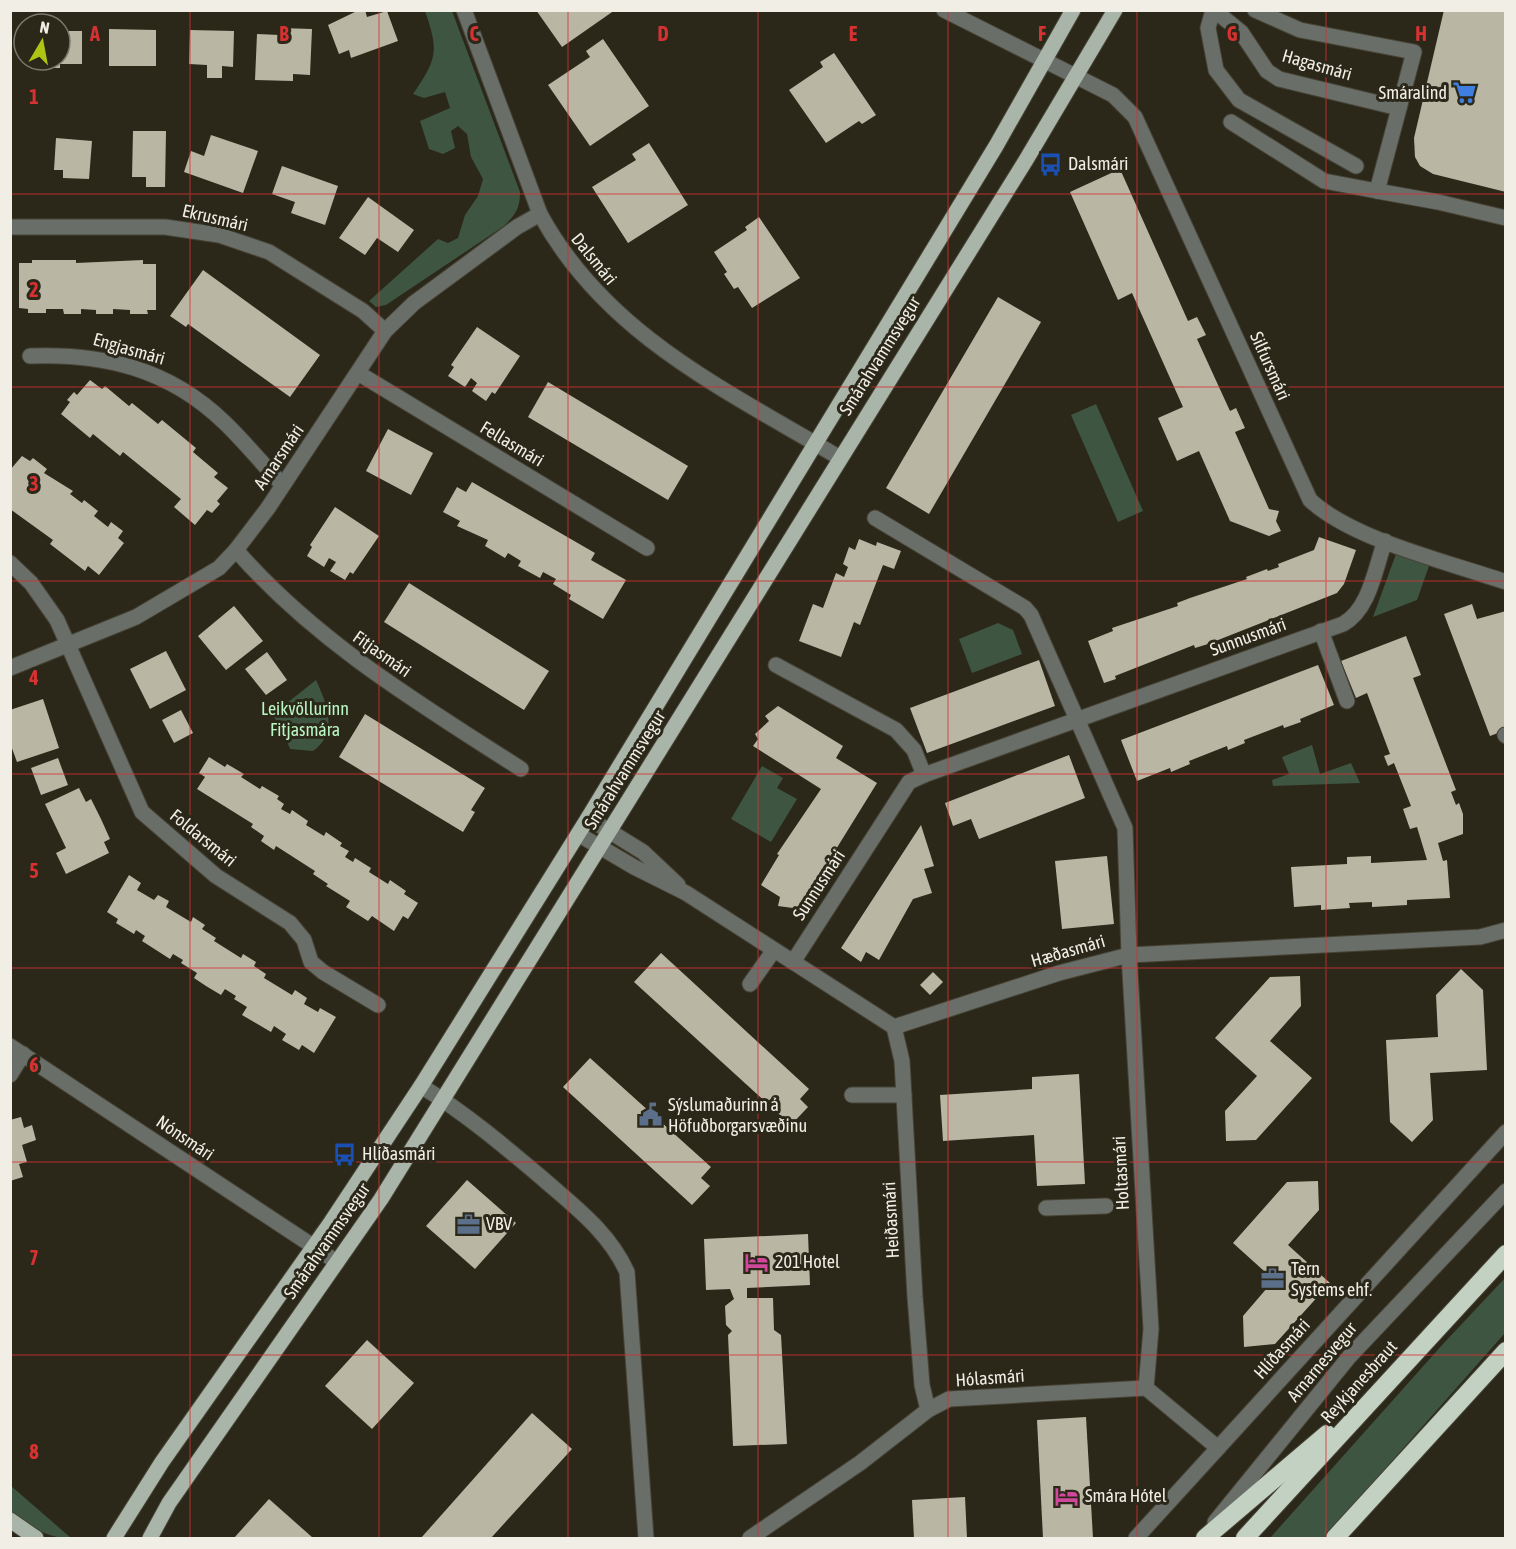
<svg xmlns="http://www.w3.org/2000/svg" width="1516" height="1549" font-family="'Asap Condensed',sans-serif">
	<rect width="100%" height="100%" fill="#2b281a"/>
	<g fill="#3e5541">
		<path d="M 425,11 L 452,11 L 520,192 C 520,208 516,214 504,226 L 386,305 L 376,307 L 369,301 L 438,239 L 448,243 L 458,238 L 465,215 L 478,196 L 483,179 L 471,157 L 467,134 L 458,126 L 451,131 L 455,148 L 443,154 L 429,149 L 420,121 L 450,108 L 445,92 L 424,98 L 413,94 C 437,59 439,51 425,11 Z"/>
		<path d="M 1096,404 L 1143,511 L 1118,522 L 1071,415 Z"/>
		<path d="M 1396,554 L 1429,566 L 1417,600 L 1373,617 Z"/>
		<path d="M 998,623 L 1013,630 L 1022,654 L 972,673 L 959,639 Z"/>
		<path d="M 316,680 C 327,704 339,733 313,751 L 290,749 L 281,726 L 272,715 Z"/>
		<path d="M 1312,745 L 1320,774 L 1351,763 L 1360,783 L 1273,786 L 1272,780 L 1289,774 L 1282,757 Z"/>
		<path d="M 762,766 L 783,778 L 777,788 L 797,799 L 771,842 L 731,819 Z"/>
		<path d="M 1505,1278 L 1505,1333 L 1324,1538 L 1270,1538 L 1443,1344 Z"/>
		<path d="M 10,1485 L 71,1538 C 48,1539 29,1526 11,1513 Z"/>
	</g>
	<g fill="#b9b6a4">
		<path d="M 359,10 L 365,10 L 367,17 L 387,11 L 398,41 L 351,58 L 349,50 L 339,54 L 328,25 Z"/>
		<path d="M 536,10 L 615,10 L 562,47 Z"/>
		<path d="M 1444,10 L 1506,10 L 1506,192 L 1433,174 L 1420,166 L 1415,157 L 1414,138 Z"/>
		<path d="M 280,28 L 312,29 L 310,75 L 293,74 L 293,81 L 255,80 L 257,34 L 280,35 Z"/>
		<path d="M 109,29 L 156,30 L 156,66 L 109,66 Z"/>
		<path d="M 190,30 L 234,31 L 233,67 L 222,66 L 222,78 L 207,78 L 207,65 L 189,64 Z"/>
		<path d="M 60,31 L 82,31 L 82,64 L 60,64 L 60,68 L 42,68 L 42,64 L 37,64 L 37,60 L 60,60 Z"/>
		<path d="M 603,39 L 649,106 L 590,146 L 548,85 L 590,57 L 586,51 Z"/>
		<path d="M 834,53 L 876,115 L 862,124 L 859,121 L 826,143 L 789,90 L 823,67 L 820,62 Z"/>
		<path d="M 133,131 L 166,131 L 165,187 L 146,187 L 146,177 L 132,177 Z"/>
		<path d="M 211,135 L 258,151 L 243,193 L 184,172 L 191,151 L 204,156 Z"/>
		<path d="M 56,138 L 92,141 L 89,179 L 63,178 L 63,170 L 54,170 Z"/>
		<path d="M 649,143 L 688,205 L 628,243 L 592,187 L 636,160 L 632,154 Z"/>
		<path d="M 282,166 L 338,186 L 325,225 L 291,213 L 295,202 L 272,194 Z"/>
		<path d="M 1120,169 L 1188,321 L 1197,317 L 1206,335 L 1197,339 L 1230,411 L 1236,408 L 1245,428 L 1235,432 L 1269,509 L 1279,511 L 1276,521 L 1281,531 L 1269,536 L 1230,521 L 1199,451 L 1177,461 L 1158,418 L 1183,407 L 1132,293 L 1118,300 L 1070,192 Z"/>
		<path d="M 368,197 L 414,230 L 398,252 L 377,238 L 365,255 L 339,238 Z"/>
		<path d="M 759,217 L 800,278 L 752,308 L 738,287 L 734,289 L 724,274 L 727,272 L 714,252 L 747,230 L 745,227 Z"/>
		<path d="M 32,260 L 76,260 L 76,263 L 143,260 L 143,264 L 156,264 L 156,310 L 147,310 L 148,314 L 130,314 L 130,310 L 113,309 L 113,314 L 96,314 L 96,310 L 81,309 L 81,314 L 64,314 L 63,309 L 46,309 L 46,313 L 28,313 L 28,309 L 19,308 L 19,263 L 32,263 Z"/>
		<path d="M 203,270 L 320,355 L 290,397 L 188,324 L 186,327 L 170,316 Z"/>
		<path d="M 998,297 L 1041,322 L 929,514 L 886,488 Z"/>
		<path d="M 477,327 L 520,356 L 495,394 L 492,392 L 486,401 L 472,391 L 477,383 L 471,378 L 465,387 L 448,376 L 454,367 L 451,365 Z"/>
		<path d="M 90,380 L 102,389 L 105,386 L 129,406 L 132,403 L 158,424 L 162,420 L 196,448 L 193,452 L 218,473 L 214,477 L 228,488 L 217,501 L 220,504 L 212,513 L 207,510 L 195,525 L 174,507 L 181,499 L 170,490 L 123,452 L 120,456 L 93,434 L 90,438 L 61,414 L 70,402 L 67,400 L 74,392 L 77,395 Z"/>
		<path d="M 548,382 L 688,466 L 668,500 L 528,417 Z"/>
		<path d="M 388,429 L 433,453 L 411,495 L 366,471 Z"/>
		<path d="M 22,456 L 30,461 L 33,458 L 47,469 L 44,473 L 73,491 L 70,494 L 82,503 L 84,500 L 98,511 L 94,516 L 108,527 L 111,522 L 123,531 L 118,538 L 124,543 L 99,575 L 88,566 L 85,571 L 50,544 L 53,540 L 10,509 L 10,470 Z"/>
		<path d="M 472,482 L 595,553 L 591,560 L 626,580 L 603,619 L 569,599 L 571,595 L 553,584 L 556,579 L 543,572 L 540,578 L 518,566 L 521,561 L 508,553 L 505,558 L 485,546 L 488,540 L 457,526 L 460,521 L 443,512 L 457,487 L 466,492 Z"/>
		<path d="M 335,507 L 379,536 L 353,574 L 350,572 L 345,580 L 330,571 L 336,562 L 329,558 L 324,567 L 307,556 L 312,547 L 310,545 Z"/>
		<path d="M 1319,537 L 1356,550 L 1344,584 L 1337,593 L 1208,644 L 1195,648 L 1194,645 L 1115,676 L 1116,679 L 1104,683 L 1088,641 L 1113,631 L 1112,628 L 1178,606 L 1177,603 L 1190,598 L 1247,579 L 1246,577 L 1267,569 L 1268,571 L 1279,567 L 1278,564 L 1314,550 Z"/>
		<path d="M 859,539 L 876,546 L 877,542 L 901,551 L 894,569 L 883,565 L 860,625 L 854,622 L 841,657 L 799,641 L 813,604 L 823,608 L 836,573 L 844,577 L 848,567 L 843,564 L 849,547 L 855,550 Z"/>
		<path d="M 409,583 L 549,671 L 524,710 L 384,622 Z"/>
		<path d="M 1472,604 L 1477,619 L 1506,611 L 1506,730 L 1490,736 L 1444,614 Z"/>
		<path d="M 234,606 L 263,641 L 226,670 L 198,636 Z"/>
		<path d="M 1406,636 L 1421,675 L 1413,678 L 1456,790 L 1451,792 L 1456,805 L 1459,803 L 1463,814 L 1463,834 L 1438,843 L 1443,861 L 1447,860 L 1450,898 L 1407,900 L 1407,905 L 1372,907 L 1372,902 L 1349,903 L 1350,908 L 1321,910 L 1321,905 L 1294,907 L 1291,867 L 1347,864 L 1347,857 L 1371,856 L 1371,863 L 1427,860 L 1417,827 L 1410,829 L 1403,809 L 1411,806 L 1394,763 L 1388,766 L 1384,756 L 1390,754 L 1367,693 L 1356,698 L 1341,661 Z"/>
		<path d="M 166,651 L 186,690 L 150,709 L 130,669 Z"/>
		<path d="M 267,652 L 287,680 L 266,695 L 245,669 Z"/>
		<path d="M 1039,660 L 1055,706 L 927,753 L 910,708 Z"/>
		<path d="M 1318,665 L 1334,705 L 1300,719 L 1301,722 L 1284,728 L 1283,725 L 1244,740 L 1245,743 L 1228,750 L 1227,746 L 1189,761 L 1190,764 L 1171,772 L 1170,768 L 1137,781 L 1121,740 Z"/>
		<path d="M 43,699 L 59,748 L 17,762 L 10,743 L 10,710 Z"/>
		<path d="M 778,706 L 843,746 L 836,758 L 877,783 L 799,909 L 794,906 L 793,908 L 778,906 L 780,897 L 761,885 L 779,855 L 777,854 L 821,789 L 753,746 L 758,739 L 755,734 L 769,721 L 765,716 Z"/>
		<path d="M 181,710 L 193,733 L 174,743 L 162,720 Z"/>
		<path d="M 365,714 L 485,788 L 471,810 L 475,812 L 463,832 L 339,757 Z"/>
		<path d="M 1069,755 L 1085,798 L 979,839 L 971,819 L 953,826 L 945,803 Z"/>
		<path d="M 209,757 L 225,767 L 227,764 L 244,774 L 241,777 L 260,789 L 262,786 L 279,796 L 277,799 L 284,804 L 281,809 L 290,814 L 292,810 L 308,821 L 306,825 L 324,836 L 326,832 L 342,843 L 340,846 L 349,851 L 345,857 L 353,862 L 355,858 L 371,868 L 369,872 L 388,884 L 390,880 L 406,891 L 404,894 L 418,903 L 408,919 L 403,916 L 394,931 L 372,916 L 368,921 L 346,907 L 350,901 L 326,886 L 328,884 L 313,874 L 315,871 L 276,846 L 274,850 L 261,841 L 264,836 L 251,827 L 253,824 L 197,789 L 205,777 L 199,773 Z"/>
		<path d="M 58,758 L 68,785 L 41,795 L 31,768 Z"/>
		<path d="M 79,788 L 86,802 L 91,799 L 101,819 L 110,839 L 104,842 L 109,853 L 66,874 L 56,853 L 66,848 L 45,804 Z"/>
		<path d="M 921,825 L 934,866 L 924,869 L 932,893 L 913,899 L 879,960 L 866,952 L 861,962 L 841,948 Z"/>
		<path d="M 1107,856 L 1114,924 L 1062,929 L 1055,861 Z"/>
		<path d="M 129,875 L 141,883 L 137,890 L 154,900 L 158,895 L 169,901 L 166,907 L 191,922 L 193,917 L 205,925 L 202,929 L 216,938 L 214,941 L 241,958 L 243,954 L 256,962 L 254,966 L 266,974 L 264,978 L 292,995 L 295,990 L 307,998 L 304,1004 L 318,1012 L 320,1008 L 336,1017 L 314,1053 L 302,1045 L 299,1050 L 282,1040 L 286,1034 L 274,1026 L 271,1032 L 242,1015 L 247,1007 L 234,999 L 236,996 L 225,989 L 221,995 L 206,986 L 194,978 L 197,973 L 181,963 L 183,960 L 173,954 L 170,959 L 142,941 L 145,936 L 136,930 L 134,934 L 116,923 L 118,919 L 107,912 Z"/>
		<path d="M 661,953 L 809,1089 L 800,1099 L 808,1107 L 791,1125 L 634,982 Z"/>
		<path d="M 1461,969 L 1483,990 L 1487,1070 L 1430,1073 L 1433,1120 L 1412,1142 L 1390,1122 L 1386,1040 L 1438,1037 L 1436,995 Z"/>
		<path d="M 933,972 L 943,982 L 930,995 L 920,985 Z"/>
		<path d="M 1300,976 L 1301,1006 L 1270,1041 L 1312,1078 L 1256,1140 L 1226,1141 L 1225,1111 L 1257,1076 L 1215,1038 L 1270,977 Z"/>
		<path d="M 590,1058 L 711,1167 L 701,1178 L 710,1186 L 692,1205 L 563,1087 Z"/>
		<path d="M 1079,1074 L 1085,1184 L 1037,1186 L 1034,1135 L 943,1141 L 940,1095 L 1032,1089 L 1032,1077 Z"/>
		<path d="M 21,1117 L 24,1128 L 32,1125 L 36,1140 L 22,1145 L 27,1162 L 19,1164 L 23,1177 L 10,1181 L 10,1120 Z"/>
		<path d="M 467,1180 L 516,1223 L 475,1269 L 426,1226 Z"/>
		<path d="M 1318,1181 L 1319,1210 L 1288,1245 L 1330,1283 L 1275,1344 L 1244,1347 L 1243,1316 L 1274,1280 L 1233,1243 L 1287,1182 Z"/>
		<path d="M 808,1234 L 810,1285 L 747,1288 L 747,1298 L 773,1298 L 774,1330 L 781,1335 L 787,1444 L 733,1446 L 728,1335 L 732,1331 L 726,1325 L 725,1306 L 734,1299 L 730,1289 L 706,1290 L 704,1239 Z"/>
		<path d="M 367,1340 L 414,1383 L 372,1429 L 325,1386 Z"/>
		<path d="M 532,1413 L 572,1449 L 491,1538 L 421,1538 Z"/>
		<path d="M 1086,1417 L 1093,1538 L 1043,1538 L 1037,1420 Z"/>
		<path d="M 965,1497 L 967,1538 L 914,1538 L 912,1500 Z"/>
		<path d="M 269,1499 L 313,1538 L 234,1538 Z"/>
	</g>
	<g fill="none" stroke-linecap="round" stroke-linejoin="round">
		<defs>
			<g id="minor">
				<path d="M 464,10 L 540,214 C 606,335 726,390 840,458"/>
				<path d="M 944,10 L 1113,95 L 1135,117 L 1310,500 C 1353,540 1448,562 1506,582"/>
				<path d="M 1213,10 L 1208,28 L 1216,70 L 1239,100 L 1356,166"/>
				<path d="M 1214,10 L 1241,32 L 1267,71 L 1279,79 L 1399,108"/>
				<path d="M 1255,10 L 1300,30 L 1414,52 L 1377,191 L 1438,202 L 1506,218"/>
				<path d="M 1231,122 L 1324,181 L 1377,191"/>
				<path d="M 10,227 L 165,227 L 219,235 L 269,252 L 363,311 L 385,331"/>
				<path d="M 30,356 C 104,353 169,369 224,422 C 245,442 263,465 283,485"/>
				<path d="M 358,373 L 647,548"/>
				<path d="M 875,518 L 1025,608 L 1031,615 L 1125,828 L 1129,955 L 1151,1329 L 1146,1388"/>
				<path d="M 236,550 C 316,642 420,704 521,769"/>
				<path d="M 10,563 L 31,583 L 57,620 L 142,812 L 216,876 L 290,923 L 304,940 L 311,962 L 323,972 L 378,1005"/>
				<path d="M 1321,631 L 1347,701"/>
				<path d="M 776,665 L 896,730 L 914,750 L 924,775"/>
				<path d="M 10,668 L 136,617 L 219,568 L 236,550 L 268,508 L 385,331 L 414,303 L 517,227 L 540,214"/>
				<path d="M 1505,735 L 1506,736"/>
				<path d="M 588,818 L 643,852 L 678,885"/>
				<path d="M 578,834 L 634,867 L 686,893 L 894,1027 L 1059,973 L 1129,955 L 1480,937 L 1506,930"/>
				<path d="M 793,962 L 909,782 L 924,775 L 1343,624 C 1370,609 1375,568 1385,541"/>
				<path d="M 750,984 L 774,950"/>
				<path d="M 894,1027 L 902,1061 L 915,1297 L 922,1385 L 928,1410"/>
				<path d="M 10,1046 L 337,1262"/>
				<path d="M 10,1075 L 23,1054"/>
				<path d="M 421,1086 C 465,1113 503,1145 542,1178 C 575,1207 609,1232 627,1272 L 646,1538"/>
				<path d="M 852,1095 L 904,1095"/>
				<path d="M 1046,1208 L 1106,1206"/>
				<path d="M 1215,1522 L 1349,1357 L 1506,1191"/>
				<path d="M 750,1538 L 860,1463 L 928,1410 L 949,1399 L 1146,1388 L 1218,1448"/>
				<path d="M 1136,1538 L 1506,1132"/>
			</g>
			<g id="major">
				<path d="M 10,1520 L 36,1538"/>
				<path d="M 114,1538 L 162,1462 L 331,1222 L 421,1086 L 588,818 L 996,146 L 1073,10"/>
				<path d="M 150,1538 L 169,1503 L 381,1199 L 1026,160 L 1115,10"/>
			</g>
			<g id="highway">
				<path d="M 1205,1538 L 1327,1434"/>
				<path d="M 1245,1538 L 1506,1254"/>
				<path d="M 1335,1538 L 1506,1351"/>
			</g>
		</defs>
		<use href="#minor" stroke="#474436" stroke-width="17"/>
		<use href="#major" stroke="#474436" stroke-width="17"/>
		<use href="#highway" stroke="#474436" stroke-width="20"/>
		<use href="#minor" stroke="#696e69" stroke-width="15"/>
		<use href="#major" stroke="#a9b5a9" stroke-width="15"/>
		<use href="#highway" stroke="#c3d1c3" stroke-width="18"/>
	</g>
	<path fill="none" stroke="#d73231" stroke-width="1.5" stroke-opacity="0.55" d="M 190,10 L 190,1538M 379,10 L 379,1538M 568,10 L 568,1538M 758,10 L 758,1538M 948,10 L 948,1538M 1137,10 L 1137,1538M 1326,10 L 1326,1538M 10,194 L 1506,194M 10,387 L 1506,387M 10,581 L 1506,581M 10,774 L 1506,774M 10,968 L 1506,968M 10,1162 L 1506,1162M 10,1355 L 1506,1355"/>
	<defs>
		<symbol id="supermarket-bare" viewBox="-9 -9 18 18"><path d="M-6-5.5h2.5l.6 2H6L4.5 2H-2.5L-4.4-4H-6ZM-1.5 3.2a1.3 1.3 0 1 0 .1 0ZM3 3.2a1.3 1.3 0 1 0 .1 0Z" fill="#3f7fe0" stroke="#2b281a" stroke-width="2.5" paint-order="stroke"/></symbol>
		<symbol id="bus-bare" viewBox="-9 -9 18 18"><path d="M-5-6H5V4H4V6H2V4H-2V6H-4V4H-5ZM-3.5-4V0h7V-4ZM-3.5 1.2v1.5H-2V1.2ZM2 1.2v1.5H3.5V1.2Z" fill="#1a4fb4" stroke="#2b281a" stroke-width="2.5" paint-order="stroke"/></symbol>
		<symbol id="civic-bare" viewBox="-9 -9 18 18"><path d="M-.6-6.5H3V-4.5H.6V-3L4-1V1h2V6H-6V1h2V-1L-.6-3ZM-1.2 2.5V6h2.4V2.5Z" fill="#5c6f8a" stroke="#2b281a" stroke-width="2.5" paint-order="stroke"/></symbol>
		<symbol id="office-bare" viewBox="-9 -9 18 18"><path d="M-6-3h4V-5.5h4V-3h4V5H-6ZM-1-4.5V-3h2v-1.5ZM-6 0V1H6V0Z" fill="#5c6f8a" stroke="#2b281a" stroke-width="2.5" paint-order="stroke"/></symbol>
		<symbol id="hotel-bare" viewBox="-9 -9 18 18"><path d="M-6-4.5h1.5V1H6V5H4.5V3h-9V5H-6ZM-4 0a1.8 1.8 0 1 1 3.6 0ZM.5 0V-2.5h3Q6-2.5 6 0Z" fill="#d1479c" stroke="#2b281a" stroke-width="2.5" paint-order="stroke"/></symbol>
	</defs>
	<g fill-rule="evenodd">
		<use href="#supermarket-bare" x="1448" y="76" width="33" height="33"/>
		<use href="#bus-bare" x="1034" y="148" width="33" height="33"/>
		<use href="#civic-bare" x="634" y="1098" width="33" height="33"/>
		<use href="#bus-bare" x="328" y="1138" width="33" height="33"/>
		<use href="#office-bare" x="452" y="1208" width="33" height="33"/>
		<use href="#hotel-bare" x="740" y="1246" width="33" height="33"/>
		<use href="#office-bare" x="1256" y="1262" width="33" height="33"/>
		<use href="#hotel-bare" x="1050" y="1480" width="33" height="33"/>
	</g>
	<g text-anchor="middle" stroke-width="6" stroke-linejoin="round" paint-order="stroke">
		<g font-size="18" fill="#f0eee5" stroke="#2b281a">
			<text transform="translate(1317 65) rotate(16)" y="6">Hagasmári</text>
			<text transform="translate(215 218) rotate(13)" y="6">Ekrusmári</text>
			<text transform="translate(594 259) rotate(51)" y="6">Dalsmári</text>
			<text transform="translate(129 349) rotate(16)" y="6">Engjasmári</text>
			<text transform="translate(880 356) rotate(-58)" y="6">Smárahvammsvegur</text>
			<text transform="translate(1270 366) rotate(66)" y="6">Silfursmári</text>
			<text transform="translate(512 444) rotate(31)" y="6">Fellasmári</text>
			<text transform="translate(279 457) rotate(-56)" y="6">Arnarsmári</text>
			<text transform="translate(1248 637) rotate(-20)" y="6">Sunnusmári</text>
			<text transform="translate(382 654) rotate(35)" y="6">Fitjasmári</text>
			<text transform="translate(625 770) rotate(-58)" y="6">Smárahvammsvegur</text>
			<text transform="translate(203 838) rotate(39)" y="6">Foldarsmári</text>
			<text transform="translate(819 885) rotate(-57)" y="6">Sunnusmári</text>
			<text transform="translate(1068 951) rotate(-16)" y="6">Hæðasmári</text>
			<text transform="translate(185 1138) rotate(34)" y="6">Nónsmári</text>
			<text transform="translate(1121 1173) rotate(-93)" y="6">Holtasmári</text>
			<text transform="translate(891 1220) rotate(-93)" y="6">Heiðasmári</text>
			<text transform="translate(327 1241) rotate(-55)" y="6">Smárahvammsvegur</text>
			<text transform="translate(1282 1349) rotate(-48)" y="6">Hlíðasmári</text>
			<text transform="translate(1322 1362) rotate(-50)" y="6">Arnarnesvegur</text>
			<text transform="translate(990 1378) rotate(-4)" y="6">Hólasmári</text>
			<text transform="translate(1359 1382) rotate(-48)" y="6">Reykjanesbraut</text>
		</g>
		<g font-size="18" fill="#f0eee5" stroke="#2b281a" text-anchor="start">
			<text x="1447" y="99" text-anchor="end">Smáralind</text>
			<text x="1068" y="170">Dalsmári</text>
			<text x="668" y="1111">Sýslumaðurinn á<tspan x="668" dy="21">Höfuðborgarsvæðinu</tspan></text>
			<text x="362" y="1160">Hlíðasmári</text>
			<text x="486" y="1230">VBV</text>
			<text x="775" y="1268">201 Hotel</text>
			<text x="1291" y="1275">Tern<tspan x="1291" dy="21">Systems ehf.</tspan></text>
			<text x="1085" y="1502">Smára Hótel</text>
		</g>
		<g font-size="18" fill="#baf5c2" stroke="#2b281a">
			<text x="305" y="715">Leikvöllurinn<tspan x="305" dy="21">Fitjasmára</tspan></text>
		</g>
	</g>
	<g font-size="20" text-anchor="middle" font-weight="bold" fill="#d73231" stroke="#2b281a" stroke-width="6" stroke-linejoin="round" paint-order="stroke">
		<text x="95" y="41">A</text>
		<text x="284" y="41">B</text>
		<text x="474" y="41">C</text>
		<text x="663" y="41">D</text>
		<text x="853" y="41">E</text>
		<text x="1042" y="41">F</text>
		<text x="1232" y="41">G</text>
		<text x="1421" y="41">H</text>
		<text x="34" y="104">1</text>
		<text x="34" y="297">2</text>
		<text x="34" y="491">3</text>
		<text x="34" y="685">4</text>
		<text x="34" y="878">5</text>
		<text x="34" y="1072">6</text>
		<text x="34" y="1265">7</text>
		<text x="34" y="1459">8</text>
	</g>
	<rect width="1516" height="1549" fill="none" stroke="#f0eee5" stroke-width="24"/>
	<g transform="translate(42 42) rotate(10)"><circle r="28" fill="#2b281a" stroke="#7a776b" stroke-width="1.5"/>
	<path d="M0-4.5L10 22L0 15L-10 22Z" fill="#acc613"/>
	<text y="-9" font-size="16" font-weight="bold" text-anchor="middle" fill="#f0eee5">N</text>
	</g>
</svg>
